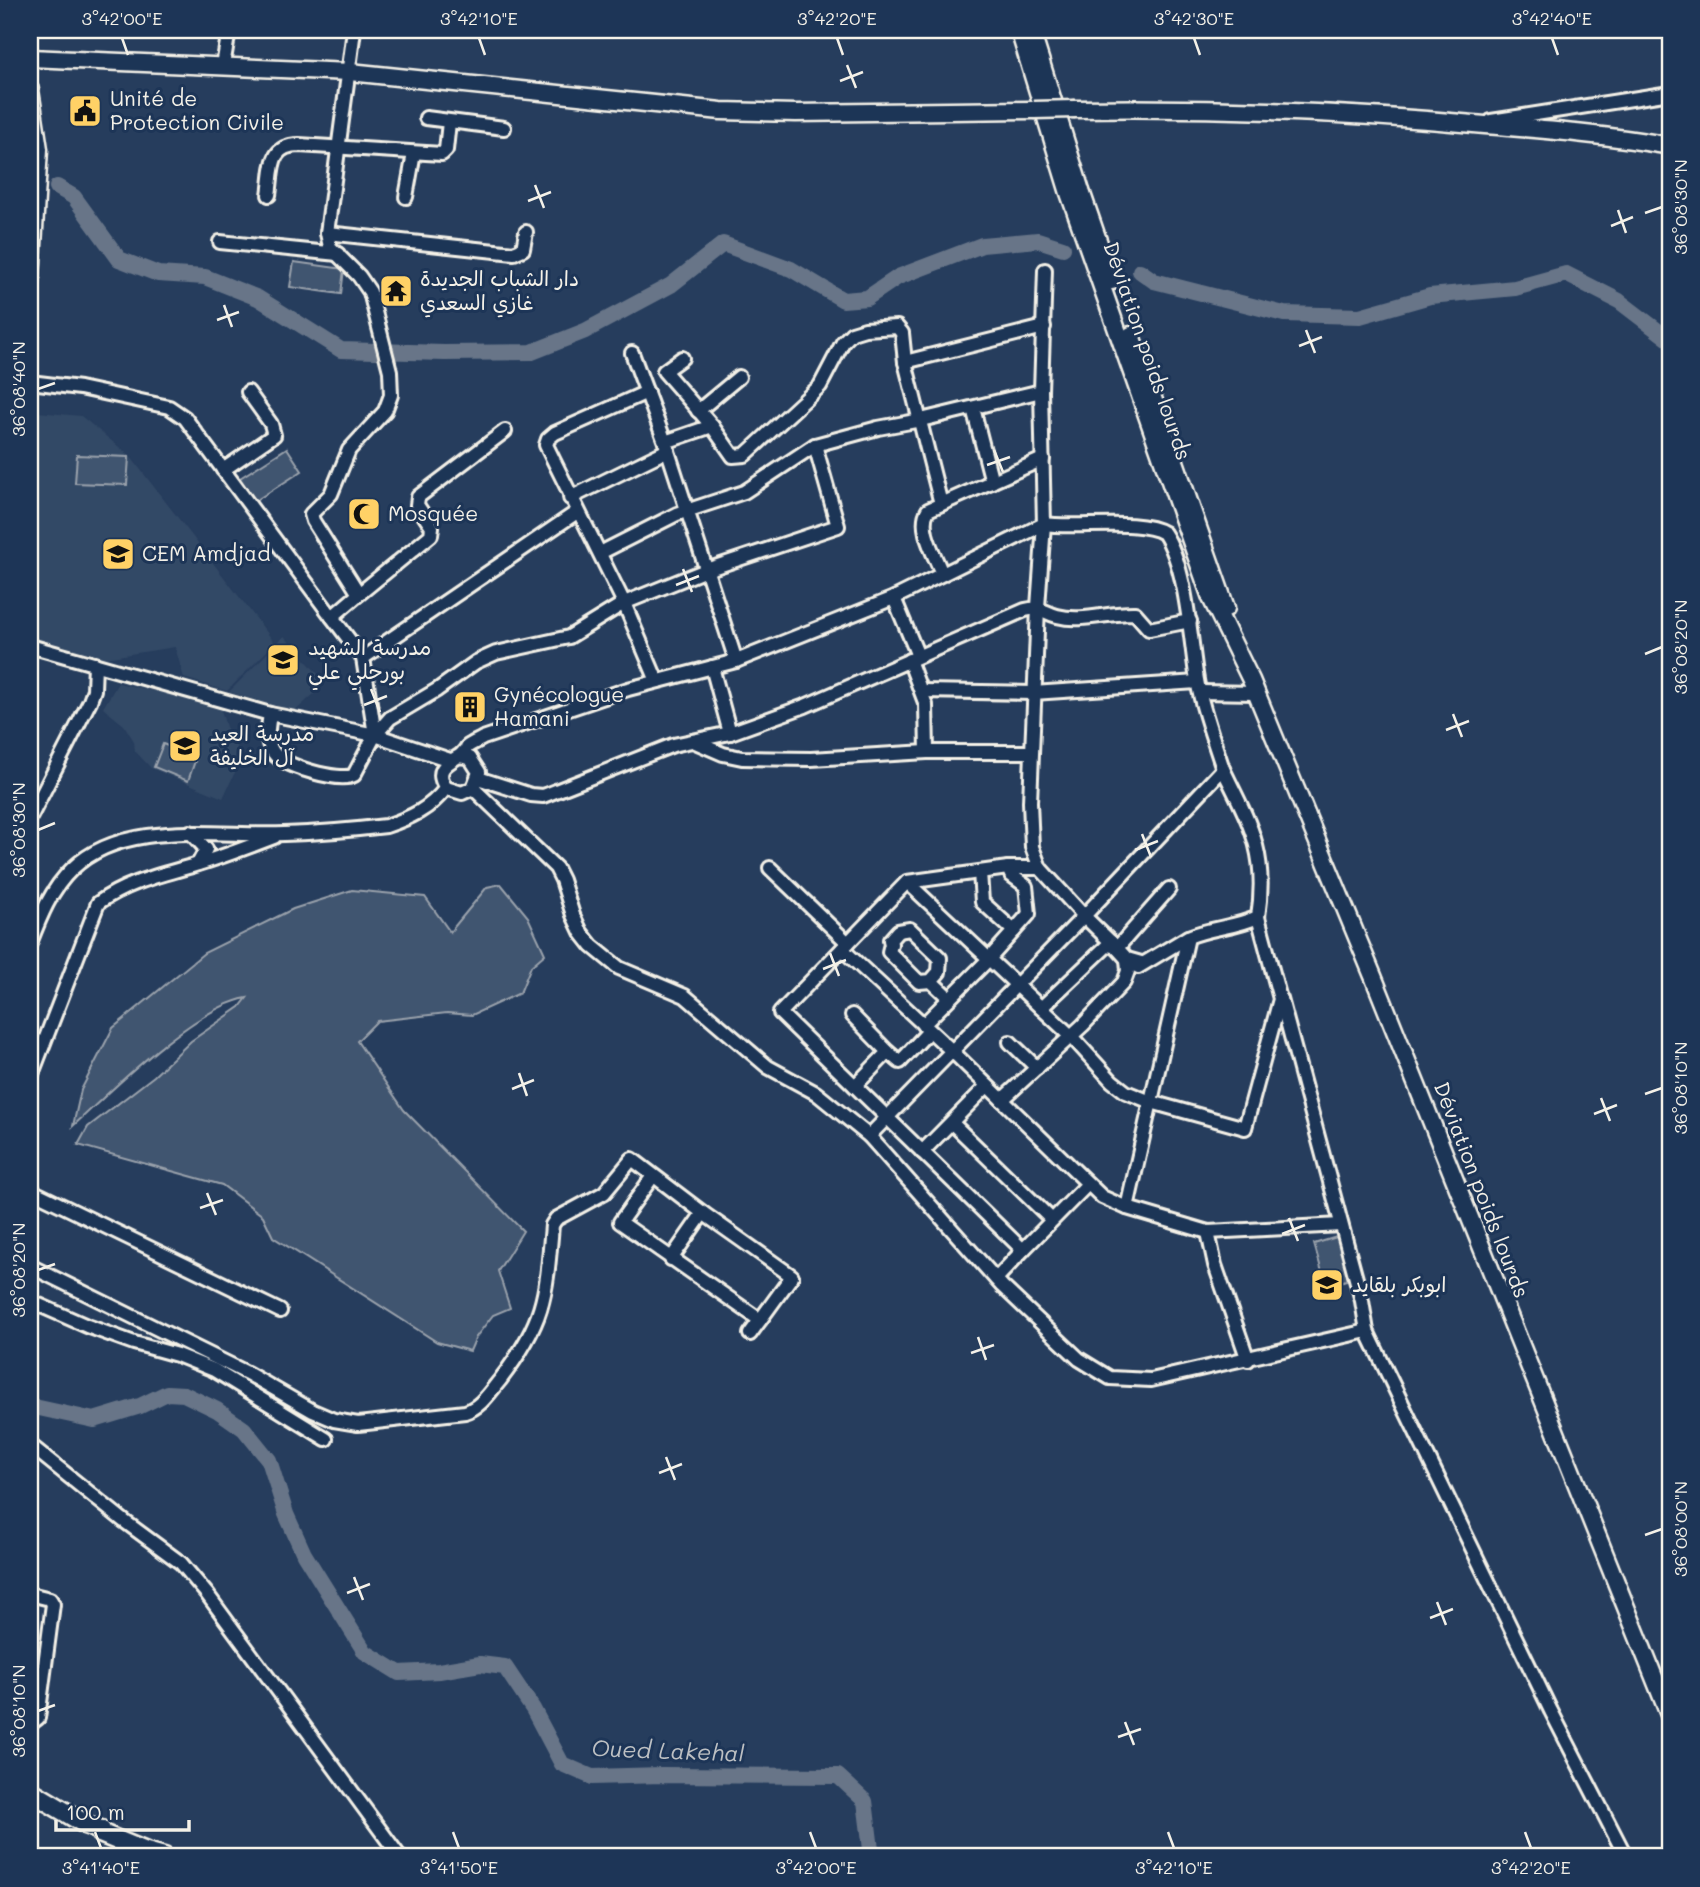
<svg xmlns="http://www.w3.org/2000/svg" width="1700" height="1887" font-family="Mali,'Playpen Sans Arabic',sans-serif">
	<rect width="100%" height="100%" fill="#263d5d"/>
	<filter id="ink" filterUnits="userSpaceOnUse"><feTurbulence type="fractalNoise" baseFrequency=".0143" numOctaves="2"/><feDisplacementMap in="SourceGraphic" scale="14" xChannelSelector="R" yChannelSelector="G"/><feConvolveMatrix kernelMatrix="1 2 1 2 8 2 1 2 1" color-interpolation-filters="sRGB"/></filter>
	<g filter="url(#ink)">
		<g fill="#334966">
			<path d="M 37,412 L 81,416 L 130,456 L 275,643 L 227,691 L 184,678 L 175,647 L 98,659 L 30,642 L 30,467 Z"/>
			<path d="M 284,636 L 326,683 L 294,712 L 229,692 Z"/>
			<path d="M 118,683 L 172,695 L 221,710 L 226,727 L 242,757 L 223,798 L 151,768 L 135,751 L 134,741 L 124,725 L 103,708 Z"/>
		</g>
		<g fill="#40546f" stroke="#9aa2ac" stroke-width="2">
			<path d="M 294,262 L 344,269 L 341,294 L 290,287 Z"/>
			<path d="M 287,448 L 302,471 L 255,501 L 240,478 Z"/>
			<path d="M 77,455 L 129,457 L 127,485 L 75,483 Z"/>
			<path d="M 163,744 L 196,758 L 188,781 L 154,767 Z"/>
			<path d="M 501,884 L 528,917 L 545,954 L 531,966 L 520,993 L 472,1015 L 447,1013 L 377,1021 L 357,1041 L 404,1110 L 523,1231 L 498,1271 L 510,1308 L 493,1315 L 476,1337 L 470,1351 L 437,1342 L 273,1237 L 263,1216 L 222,1185 L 78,1145 L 88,1127 L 154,1076 L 191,1041 L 240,1007 L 247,998 C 195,1007 114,1088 73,1126 L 81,1090 L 113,1028 L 204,953 L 293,909 L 352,890 L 425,897 L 450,932 L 487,887 Z"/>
			<path d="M 1340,1236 L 1353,1278 L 1326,1286 L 1314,1244 Z"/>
		</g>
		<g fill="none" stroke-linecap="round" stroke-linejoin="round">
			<g stroke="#677588" stroke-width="16">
				<path d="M 57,187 L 74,197 L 119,259 L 158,274 L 205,277 L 258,298 L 341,350 L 444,353 L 532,352 L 585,331 L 671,285 L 723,244 L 791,269 L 843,300 L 867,298 L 898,277 L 982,245 L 1038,240 L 1063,248"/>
				<path d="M 1140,271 L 1154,281 L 1284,314 L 1360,316 L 1430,296 L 1515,288 L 1566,274 L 1619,301 L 1670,340"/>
				<path d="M 30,1406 L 94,1420 L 140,1406 L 167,1393 L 184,1394 L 217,1410 L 244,1429 L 269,1460 L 286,1514 L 304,1554 L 365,1652 L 399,1673 L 439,1671 L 480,1664 L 505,1667 L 533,1709 L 562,1764 L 592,1777 L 661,1775 L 838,1776 L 865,1801 L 872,1857"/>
			</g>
			<defs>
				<g id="minor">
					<path d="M 223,66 L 229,30"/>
					<path d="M 426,118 L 504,128"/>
					<path d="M 1491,121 L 1670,93"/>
					<path d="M 269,195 C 273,171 268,145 299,145 L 442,154 L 446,150 L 449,122"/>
					<path d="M 406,197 L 414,153"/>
					<path d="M 327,233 L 514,253 L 523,249 L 526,232"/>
					<path d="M 220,242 L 338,254"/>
					<path d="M 632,353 L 665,442 L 736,661"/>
					<path d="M 682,358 L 664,371 L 712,426 L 733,456 L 745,455 L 820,386 L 843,342 L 852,333 L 865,329 L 897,327 L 902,333 L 905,362 L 941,504"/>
					<path d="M 905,362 L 1044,327"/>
					<path d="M 30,382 L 80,388 L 169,407 L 185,418 L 332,617 L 359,594 L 313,521 L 311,514 L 331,494 L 349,450 L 385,411 L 391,395 L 390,371 L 370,292 L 359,276 L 330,247 L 327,233 L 354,30"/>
					<path d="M 647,392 L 555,433 L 548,439 L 546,445 L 624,603 L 657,681"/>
					<path d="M 973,408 L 992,482"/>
					<path d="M 698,411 L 739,377"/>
					<path d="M 665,442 L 712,426"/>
					<path d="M 223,470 L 274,435 L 271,424 L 248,392"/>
					<path d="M 570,498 L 668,450"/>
					<path d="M 600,553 L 677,514 L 744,492 L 815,445 L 878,428 L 921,420 L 1041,391"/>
					<path d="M 942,574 C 936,557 917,528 928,510 L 1043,459"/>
					<path d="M 359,594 L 431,535 L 432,527 L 417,505 L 418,497 L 505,431"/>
					<path d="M 894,598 L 918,656"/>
					<path d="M 30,646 L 270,714 L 375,735 L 363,658 L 332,617"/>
					<path d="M 363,658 L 577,512"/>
					<path d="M 909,660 L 926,705 L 927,752"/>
					<path d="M 712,667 L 730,733"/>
					<path d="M 922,691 L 1033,693 L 1197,682"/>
					<path d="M 1200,692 L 1257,693"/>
					<path d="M 270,714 C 268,728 265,740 273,752 C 281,766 341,783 354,775 L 375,735 L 390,718 L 437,690 L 476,662 L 496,653 L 569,637 L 624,603 L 706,570 L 838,526 L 815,445"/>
					<path d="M 375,735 L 450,760"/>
					<path d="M 693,741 L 723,754 L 742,758 L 811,759 L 927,752 L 1031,752"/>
					<path d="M 460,756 L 470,758 L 479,772 L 473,788 L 462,793 L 446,788 C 434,770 446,764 459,756 C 460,756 467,748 467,747 C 472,743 478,741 483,738 L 628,689 L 736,661 L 894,598 L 1044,524 C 1076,529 1140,518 1164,533 C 1187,568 1190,639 1197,680 C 1202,710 1214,740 1223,769 L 1084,916 L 869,1136"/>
					<path d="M 478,778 L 531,795 L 543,796 L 673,745 L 730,733 L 805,706 L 1025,610 C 1042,606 1042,612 1057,616 C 1083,623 1108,612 1135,613 L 1149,629 L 1190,621"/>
					<path d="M 473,788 L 556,868 L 562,880 L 573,915 L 581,932 L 592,946 L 619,968 L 685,996 L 768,1067 L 816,1093 L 869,1136 L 1002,1286 L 1079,1359 L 1110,1378 L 1151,1380 L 1367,1331 L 1551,1711 L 1626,1857"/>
					<path d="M 30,818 L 90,701 L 94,690 L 95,664"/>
					<path d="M 190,832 L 206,849 L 198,864"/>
					<path d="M 770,868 L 848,943"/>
					<path d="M 1040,868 L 1032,847 L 1030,802 L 1038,607 L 1044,524 L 1041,391 L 1045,270"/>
					<path d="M 980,872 L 982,902 L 1014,931 L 1029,914 L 1026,886 L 1011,875 L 1008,868"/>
					<path d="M 907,882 L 780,1013 L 1023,1250 L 1088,1184"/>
					<path d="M 1014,931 L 989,959 L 1071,1036 L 1112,1081 L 1126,1092 L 1151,1102 L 1245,1128 L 1280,999 L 1258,917"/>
					<path d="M 30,943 C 40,917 51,889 72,869 C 124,818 219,837 284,834 C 318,833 352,830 386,826 C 410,818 430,809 446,788"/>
					<path d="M 842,949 L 952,1051 L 1102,1197 L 1127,1208 L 1188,937 C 1213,927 1233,928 1258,917 C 1268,853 1250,824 1223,769"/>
					<path d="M 1141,963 L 1127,959 L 1117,948 L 1169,889"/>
					<path d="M 1138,967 L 1188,937"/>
					<path d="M 931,981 L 939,972 L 940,958 L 910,929 L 898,931 L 890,940 L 891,944 L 889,952 L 919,982 L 931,981 L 949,998"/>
					<path d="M 1281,999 L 1362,1301 L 1367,1331"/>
					<path d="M 1041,1008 L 1111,942"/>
					<path d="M 852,1015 L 888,1052 L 855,1086"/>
					<path d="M 923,1025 L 989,959 L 907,882 L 1008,868 L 1040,868 L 1084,916 L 1117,948"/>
					<path d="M 1010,1042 L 1037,1068"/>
					<path d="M 888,1052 L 900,1062 L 929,1031"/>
					<path d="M 30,1079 L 98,903 C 127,882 161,875 195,865 C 222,857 248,847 274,837"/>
					<path d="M 1002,1100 L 1083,1025 L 1124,982 L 1128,971 L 1127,959"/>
					<path d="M 952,1123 L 1052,1220"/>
					<path d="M 922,1152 L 987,1086"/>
					<path d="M 653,1176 L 620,1222 L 760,1320"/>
					<path d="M 30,1190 L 280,1311"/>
					<path d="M 1127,1208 L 1208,1232 L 1341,1225"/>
					<path d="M 1208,1232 L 1215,1265 L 1248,1360"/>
					<path d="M 671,1259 L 703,1213"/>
					<path d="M 30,1266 L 247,1373 L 313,1411 L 334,1420 L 358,1424 L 465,1412 C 481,1407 489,1393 500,1380 C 545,1321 546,1297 552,1225 L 556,1219 L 604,1193 L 632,1159 L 703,1213 L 792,1276 L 750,1334"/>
					<path d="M 996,1279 L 1023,1250"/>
					<path d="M 30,1301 L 87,1326 L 134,1343 L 177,1355 L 214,1370 L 326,1439"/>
					<path d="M 30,1445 L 124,1521 L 181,1563 L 207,1594 L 400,1857"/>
					<path d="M 30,1594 L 50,1599 L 53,1604 L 38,1718 L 30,1724"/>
				</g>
				<g id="major">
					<path d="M 1019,30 L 1068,190 L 1211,598 L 1251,680 L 1373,976 L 1670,1717"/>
					<path d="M 1031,30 L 1081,191 L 1112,281"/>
					<path d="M 30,58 L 350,72 L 721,111 L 796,113 L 1034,110"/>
					<path d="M 30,90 L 39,149 L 30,294"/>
					<path d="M 1075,109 C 1212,107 1349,112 1485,125 C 1547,130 1609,135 1670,146"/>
					<path d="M 1131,335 L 1226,608"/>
				</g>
				<path id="highway" d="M 30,1791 L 87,1825 L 101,1830 L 100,1833 L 146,1852 L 164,1857"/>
			</defs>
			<use href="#minor" stroke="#f4f1e8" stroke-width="18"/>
			<use href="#major" stroke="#f4f1e8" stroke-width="21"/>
			<use href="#highway" stroke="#f4f1e8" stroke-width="23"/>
			<use href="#minor" stroke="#1d3557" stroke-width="12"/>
			<use href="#major" stroke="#1d3557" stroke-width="16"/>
			<use href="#highway" stroke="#1d3557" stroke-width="18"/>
			<defs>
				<path id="major-bridge" d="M 1034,110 L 1075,109"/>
			</defs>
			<use href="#major-bridge" stroke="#f4f1e8" stroke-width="21" stroke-linecap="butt"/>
			<use href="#major-bridge" stroke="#1d3557" stroke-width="16"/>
		</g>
	</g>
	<path fill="none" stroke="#f4f1e8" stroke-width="2.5" d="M 122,38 L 128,55M 479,38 L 485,55M 837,38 L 843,55M 1194,38 L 1200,55M 1552,38 L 1558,55M 847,65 L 856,88M 840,81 L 863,72M 535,185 L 544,208M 528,201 L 551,192M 1618,210 L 1626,233M 1645,213 L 1662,207M 1611,226 L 1633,217M 224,305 L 232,327M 217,320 L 239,312M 1306,330 L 1315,353M 1299,346 L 1322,337M 38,389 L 55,383M 994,450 L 1003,472M 987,465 L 1010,457M 683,569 L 692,592M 676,585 L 699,576M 1645,654 L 1662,647M 371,689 L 380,712M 364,705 L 387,696M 1453,714 L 1462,737M 1446,730 L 1469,721M 38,830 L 55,823M 1142,834 L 1151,857M 1135,850 L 1158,841M 830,953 L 839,976M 823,969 L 846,960M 519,1073 L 527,1096M 512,1089 L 534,1080M 1645,1094 L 1662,1088M 1601,1098 L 1610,1121M 1594,1114 L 1617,1105M 207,1193 L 216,1215M 200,1208 L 223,1200M 1289,1218 L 1298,1241M 1282,1234 L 1305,1225M 38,1270 L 55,1264M 978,1337 L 986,1360M 971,1353 L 994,1345M 666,1457 L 675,1480M 659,1473 L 682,1464M 1645,1535 L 1662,1529M 354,1577 L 363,1600M 347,1593 L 370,1584M 1437,1602 L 1446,1625M 1430,1618 L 1453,1609M 38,1711 L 55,1705M 1125,1722 L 1134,1745M 1118,1737 L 1141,1729M 95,1832 L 101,1848M 453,1832 L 459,1848M 810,1832 L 816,1848M 1168,1832 L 1174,1848M 1525,1832 L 1531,1848"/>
	<defs>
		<symbol id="civic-square" viewBox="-11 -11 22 22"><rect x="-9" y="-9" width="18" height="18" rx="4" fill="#ffd166" stroke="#1d3557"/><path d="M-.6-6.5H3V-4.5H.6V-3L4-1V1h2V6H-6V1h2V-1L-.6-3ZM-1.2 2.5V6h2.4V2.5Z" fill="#111"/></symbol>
		<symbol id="temple-square" viewBox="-11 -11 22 22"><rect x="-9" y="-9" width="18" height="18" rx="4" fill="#ffd166" stroke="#1d3557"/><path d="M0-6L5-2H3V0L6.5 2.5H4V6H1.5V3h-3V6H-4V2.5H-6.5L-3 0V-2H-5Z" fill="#111"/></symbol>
		<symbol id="mosque-square" viewBox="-11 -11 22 22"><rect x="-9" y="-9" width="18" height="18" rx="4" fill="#ffd166" stroke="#1d3557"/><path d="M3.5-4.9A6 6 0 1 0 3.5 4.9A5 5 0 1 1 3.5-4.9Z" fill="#111"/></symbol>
		<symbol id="school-square" viewBox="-11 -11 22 22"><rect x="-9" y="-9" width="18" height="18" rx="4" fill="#ffd166" stroke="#1d3557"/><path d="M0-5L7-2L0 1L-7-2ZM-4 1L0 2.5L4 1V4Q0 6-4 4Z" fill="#111"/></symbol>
		<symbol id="building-square" viewBox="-11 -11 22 22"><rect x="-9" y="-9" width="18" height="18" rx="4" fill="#ffd166" stroke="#1d3557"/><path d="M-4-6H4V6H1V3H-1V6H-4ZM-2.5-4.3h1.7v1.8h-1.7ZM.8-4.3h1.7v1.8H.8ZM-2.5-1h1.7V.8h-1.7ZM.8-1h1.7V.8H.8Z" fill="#111"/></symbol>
	</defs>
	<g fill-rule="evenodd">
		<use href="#civic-square" x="66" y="92" width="38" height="38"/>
		<use href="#temple-square" x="377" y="272" width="38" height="38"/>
		<use href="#mosque-square" x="345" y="495" width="38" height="38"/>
		<use href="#school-square" x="99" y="535" width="38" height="38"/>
		<use href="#school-square" x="264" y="641" width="38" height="38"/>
		<use href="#building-square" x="451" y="688" width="38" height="38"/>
		<use href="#school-square" x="166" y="727" width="38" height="38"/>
		<use href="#school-square" x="1308" y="1266" width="38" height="38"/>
	</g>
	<g text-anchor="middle" stroke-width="6" stroke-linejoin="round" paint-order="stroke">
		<g font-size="21" fill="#f4f1e8" stroke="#1d3557" text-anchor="start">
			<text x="110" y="106">Unité de<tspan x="110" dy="24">Protection Civile</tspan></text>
			<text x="420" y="286">دار الشباب الجديدة<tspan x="420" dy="24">غازي السعدي</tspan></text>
			<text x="388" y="521">Mosquée</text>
			<text x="142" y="561">CEM Amdjad</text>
			<text x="308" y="655">مدرسة الشهيد<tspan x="308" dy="24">بورحلي علي</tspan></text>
			<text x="494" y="702">Gynécologue<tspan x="494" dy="24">Hamani</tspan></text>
			<text x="210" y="741">مدرسة العيد<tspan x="210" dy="24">آل الخليفة</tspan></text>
			<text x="1352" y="1292">ابوبكر بلقايد</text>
		</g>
		<g font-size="21" fill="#f4f1e8" stroke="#1d3557">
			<text transform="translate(1147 351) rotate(71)" y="7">Déviation poids lourds</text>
			<text transform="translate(1481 1190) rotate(69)" y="7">Déviation poids lourds</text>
		</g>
		<g font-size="23" font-style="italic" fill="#bcbfc2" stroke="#1d3557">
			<text transform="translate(668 1751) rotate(2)" y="8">Oued Lakehal</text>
		</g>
	</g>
	<rect width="1700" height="1887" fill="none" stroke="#1d3557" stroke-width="77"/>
	<path d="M56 1820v10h133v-10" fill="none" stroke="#f4f1e8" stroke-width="3.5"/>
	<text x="66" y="1820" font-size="21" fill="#f4f1e8" stroke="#1d3557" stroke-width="5" paint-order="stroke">100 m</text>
	<rect x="38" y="38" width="1624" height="1810" fill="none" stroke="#f4f1e8" stroke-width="2.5"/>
	<g font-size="18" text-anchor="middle" fill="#f4f1e8">
		<text x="122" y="25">3°42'00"E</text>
		<text x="479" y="25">3°42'10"E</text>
		<text x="837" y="25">3°42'20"E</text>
		<text x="1194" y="25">3°42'30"E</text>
		<text x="1552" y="25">3°42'40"E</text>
		<text transform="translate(1681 207) rotate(-90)" y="6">36°08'30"N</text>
		<text transform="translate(19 389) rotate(-90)" y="6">36°08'40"N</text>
		<text transform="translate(1681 647) rotate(-90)" y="6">36°08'20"N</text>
		<text transform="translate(19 830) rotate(-90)" y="6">36°08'30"N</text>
		<text transform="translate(1681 1088) rotate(-90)" y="6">36°08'10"N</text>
		<text transform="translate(19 1270) rotate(-90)" y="6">36°08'20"N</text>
		<text transform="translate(1681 1529) rotate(-90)" y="6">36°08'00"N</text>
		<text transform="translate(19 1711) rotate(-90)" y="6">36°08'10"N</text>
		<text x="101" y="1874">3°41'40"E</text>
		<text x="459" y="1874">3°41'50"E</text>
		<text x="816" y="1874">3°42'00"E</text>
		<text x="1174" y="1874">3°42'10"E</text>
		<text x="1531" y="1874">3°42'20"E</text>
	</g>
</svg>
